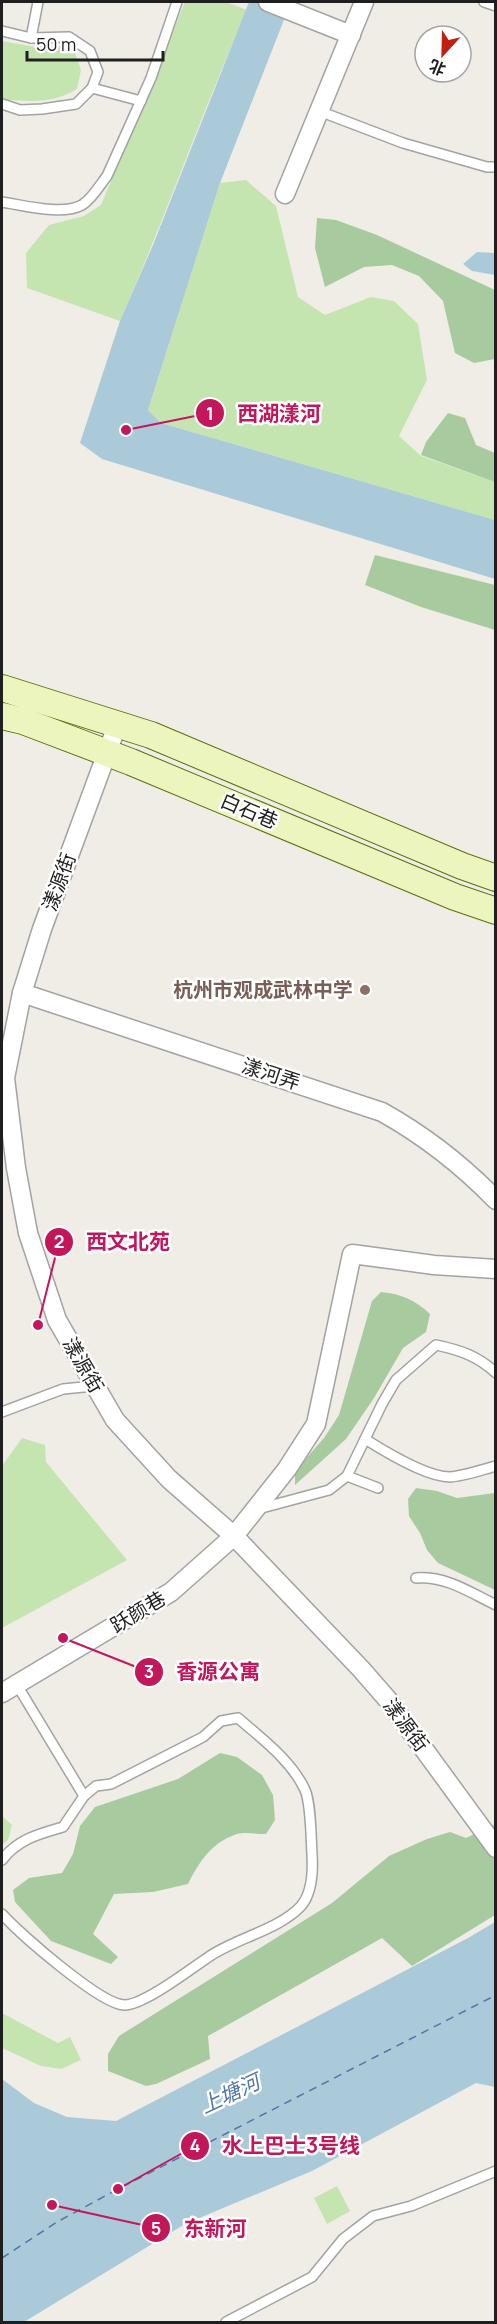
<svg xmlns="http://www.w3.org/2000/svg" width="497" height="2324" font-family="Manrope,'Noto Sans SC',sans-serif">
	<rect width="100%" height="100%" fill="#efede6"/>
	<g fill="#c5e5b0">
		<path d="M 185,2 L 226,2 L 247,10 C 202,112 165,218 120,321 L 27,288 L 26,253 L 49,225 L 84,216 L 101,205 Z"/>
		<path d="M 2,41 L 36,47 L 61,46 L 75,53 L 81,70 L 77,89 C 52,104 32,101 3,100 L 2,98 Z"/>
		<path d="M 246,180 L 276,206 L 298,297 L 325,315 L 371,297 L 394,301 L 418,324 L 427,380 L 399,436 L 421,456 L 495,482 L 495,520 L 161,423 L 148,410 L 220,183 Z"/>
		<path d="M 22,1438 L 45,1445 L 46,1462 L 127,1560 L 2,1628 L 2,1466 Z"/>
		<path d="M 2,1816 L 12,1825 L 8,1840 L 2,1845 Z"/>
		<path d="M 2,2013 L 58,2043 L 70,2037 L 81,2060 L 61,2069 L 41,2066 L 2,2048 Z"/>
		<path d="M 337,2186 L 350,2211 L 327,2224 L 314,2198 Z"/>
	</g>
	<g fill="#a7cb9e">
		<path d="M 317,218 L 336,220 L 377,235 L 495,290 L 495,359 L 474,363 L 455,353 L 443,301 L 419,276 L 392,265 L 364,267 L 325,287 L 315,248 Z"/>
		<path d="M 448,413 L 465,418 L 476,445 L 495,453 L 495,482 L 421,455 L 426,442 Z"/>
		<path d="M 375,555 L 495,585 L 495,630 L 421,607 L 365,585 Z"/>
		<path d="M 381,1292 C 402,1294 415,1300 430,1314 L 426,1332 L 403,1348 L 374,1398 L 346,1439 L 295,1485 L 295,1471 L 324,1438 L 339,1415 L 372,1301 Z"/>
		<path d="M 416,1488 L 437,1491 L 457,1498 L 495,1493 L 495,1590 L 438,1563 L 427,1550 L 420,1533 L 409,1516 L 408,1499 Z"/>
		<path d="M 220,1753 L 237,1757 L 262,1775 L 273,1795 L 275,1820 L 266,1834 C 257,1834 245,1832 237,1834 C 212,1842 199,1862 188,1884 L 153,1892 L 114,1894 L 93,1934 L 118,1957 L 111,1964 L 51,1941 L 15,1902 L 13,1890 L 29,1878 L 62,1873 L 73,1854 L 80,1826 L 95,1807 L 178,1779 Z"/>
		<path d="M 495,1824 L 495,1915 L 412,1966 L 382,1938 L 208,2036 L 210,2059 L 156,2084 L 146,2086 L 108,2071 L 108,2054 L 119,2036 L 332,1903 L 389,1856 L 427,1839 L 450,1832 L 466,1838 Z"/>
	</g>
	<g fill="#aacad9">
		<path d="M 249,2 L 291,2 L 220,183 L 148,410 L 161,423 L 495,520 L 495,579 L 102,459 L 80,443 L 120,321 L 153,245 Z"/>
		<path d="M 477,252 L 495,253 L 495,275 L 472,271 L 463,264 Z"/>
		<path d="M 495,1922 L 495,2087 L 476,2083 L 312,2171 L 185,2224 L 24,2322 L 2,2322 L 2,2079 L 34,2103 L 67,2117 L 116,2121 L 468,1938 Z"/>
	</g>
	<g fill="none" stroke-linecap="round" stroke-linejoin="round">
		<path stroke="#5275a8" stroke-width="1.5" stroke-dasharray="8 6" stroke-linecap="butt" d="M 2,2258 L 57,2222 L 118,2189 L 496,1995"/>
		<defs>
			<g id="lane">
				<path d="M 484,2 L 496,6"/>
				<path d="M 2,31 L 31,38 L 69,37 L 90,51 L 98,72 L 92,88 L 76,104 L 42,109 L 20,110 L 2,104"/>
				<path d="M 31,38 L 38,2"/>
				<path d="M 92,88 L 141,101"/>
				<path d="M 319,111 L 403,143 L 487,167 L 496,167"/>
				<path d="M 2,202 C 23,205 62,216 82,205 C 92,199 100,185 107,176 L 151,78 L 177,2"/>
				<path d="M 2,1412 L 63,1389 L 94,1386"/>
				<path d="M 365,1439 C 384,1451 427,1477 450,1477 C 464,1476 481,1470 496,1466"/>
				<path d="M 347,1476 L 378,1488"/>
				<path d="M 258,1509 L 329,1490 L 347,1476 L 382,1404 L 396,1380 L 436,1345 C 460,1350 478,1356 496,1373"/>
				<path d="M 416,1578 C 447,1576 469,1592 496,1605"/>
				<path d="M 17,1685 L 84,1796"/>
				<path d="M 2,1860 C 18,1839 39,1834 63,1827 L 84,1796 L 96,1786 L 111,1784 L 203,1737 L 221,1721 L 238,1718 C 261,1738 292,1761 305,1790 C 311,1803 311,1838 312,1854 C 313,1870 313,1892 301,1906 C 280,1929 237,1938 210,1956 C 192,1968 143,2006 124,2005 C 100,2004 20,1934 2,1914"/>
				<path d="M 226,2322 L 312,2277 L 343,2239 L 373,2216 L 411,2206 L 496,2171"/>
			</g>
			<g id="street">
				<path d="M 268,2 L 351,35"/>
				<path d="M 285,194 L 364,2"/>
				<path d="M 118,723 L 42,929 L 22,993 L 5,1078 L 16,1168 L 28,1233 L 57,1320 L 115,1420 L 169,1479 L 234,1536 L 361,1669 L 388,1700 L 496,1848"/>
				<path d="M 22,993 L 382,1112 C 425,1136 461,1164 496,1200"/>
				<path d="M 2,1693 L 171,1592 L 234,1536 L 287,1469 L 316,1424 L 352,1254 L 434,1265 L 496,1269"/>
			</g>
			<g id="secondary">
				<path d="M 2,688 L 151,735 L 462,866 L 496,878"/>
				<path d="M 2,716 L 23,721 L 131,762 L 455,897 L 496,911"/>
			</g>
		</defs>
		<use href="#lane" stroke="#a3a3a3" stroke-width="12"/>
		<use href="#street" stroke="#a3a3a3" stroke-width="21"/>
		<use href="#secondary" stroke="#5b6f0d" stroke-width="28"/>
		<use href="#lane" stroke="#fff" stroke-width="9"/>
		<use href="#street" stroke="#fff" stroke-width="18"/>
		<use href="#secondary" stroke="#edf5be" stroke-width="26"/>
	</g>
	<circle fill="#8d6e63" stroke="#fff" stroke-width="2" cx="365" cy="990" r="6"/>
	<g text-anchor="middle" stroke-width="5" stroke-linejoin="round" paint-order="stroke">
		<g font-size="20" fill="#1f1f1f" stroke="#fff">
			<text transform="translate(249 811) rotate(23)" y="7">白石巷</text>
			<text transform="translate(59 882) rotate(-70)" y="7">漾源街</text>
			<text transform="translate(271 1074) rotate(18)" y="7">漾河弄</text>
			<text transform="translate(83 1365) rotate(60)" y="7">漾源街</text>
			<text transform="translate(138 1612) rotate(-31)" y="7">跃颜巷</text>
			<text transform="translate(406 1725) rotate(53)" y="7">漾源街</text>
		</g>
		<g font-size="20" font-weight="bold" fill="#785e54" stroke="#fff" text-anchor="end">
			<text x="353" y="997">杭州市观成武林中学</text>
		</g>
		<g font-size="21" font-style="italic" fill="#5275a8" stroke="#fff">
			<text transform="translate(230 2094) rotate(-25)" y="7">上塘河</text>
		</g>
	</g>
	<path fill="none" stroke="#c2185b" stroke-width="2" d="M126 430L210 413M38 1325L59 1242M63 1638L149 1672M118 2189L195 2146M52 2205L156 2228"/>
	<g fill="#c2185b" stroke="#fff" stroke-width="2">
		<circle cx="126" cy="430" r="6"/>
		<circle cx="38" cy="1325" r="6"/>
		<circle cx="63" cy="1638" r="6"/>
		<circle cx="118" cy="2189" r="6"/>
		<circle cx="52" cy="2205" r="6"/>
		<circle cx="210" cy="413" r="15"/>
		<circle cx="59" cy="1242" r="15"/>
		<circle cx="149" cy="1672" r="15"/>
		<circle cx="195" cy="2146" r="15"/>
		<circle cx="156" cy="2228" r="15"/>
	</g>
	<g font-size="18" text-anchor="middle" font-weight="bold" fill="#fff">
		<text x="210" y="420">1</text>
		<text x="59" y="1248">2</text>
		<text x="149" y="1678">3</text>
		<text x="195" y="2152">4</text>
		<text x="156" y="2235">5</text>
	</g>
	<g font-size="21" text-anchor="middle" font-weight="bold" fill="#c2185b" stroke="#fff" stroke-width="5" stroke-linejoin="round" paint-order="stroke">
		<text x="279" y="421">西湖漾河</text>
		<text x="128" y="1249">西文北苑</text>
		<text x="218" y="1679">香源公寓</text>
		<text x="291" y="2153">水上巴士3号线</text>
		<text x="215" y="2236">东新河</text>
	</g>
	<rect width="497" height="2324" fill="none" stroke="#1f1f1f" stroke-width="6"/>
	<g transform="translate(443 54) rotate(202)"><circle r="28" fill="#ffffff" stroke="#a5a5a5" stroke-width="1.5"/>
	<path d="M0-4.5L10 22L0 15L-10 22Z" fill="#c0200f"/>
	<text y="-9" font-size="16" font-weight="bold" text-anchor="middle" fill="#1f1f1f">北</text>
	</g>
	<path d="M27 51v9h136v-9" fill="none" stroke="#1f1f1f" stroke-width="3"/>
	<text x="36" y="51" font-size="18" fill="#1f1f1f" stroke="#ffffff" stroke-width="4.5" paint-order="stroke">50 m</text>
</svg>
